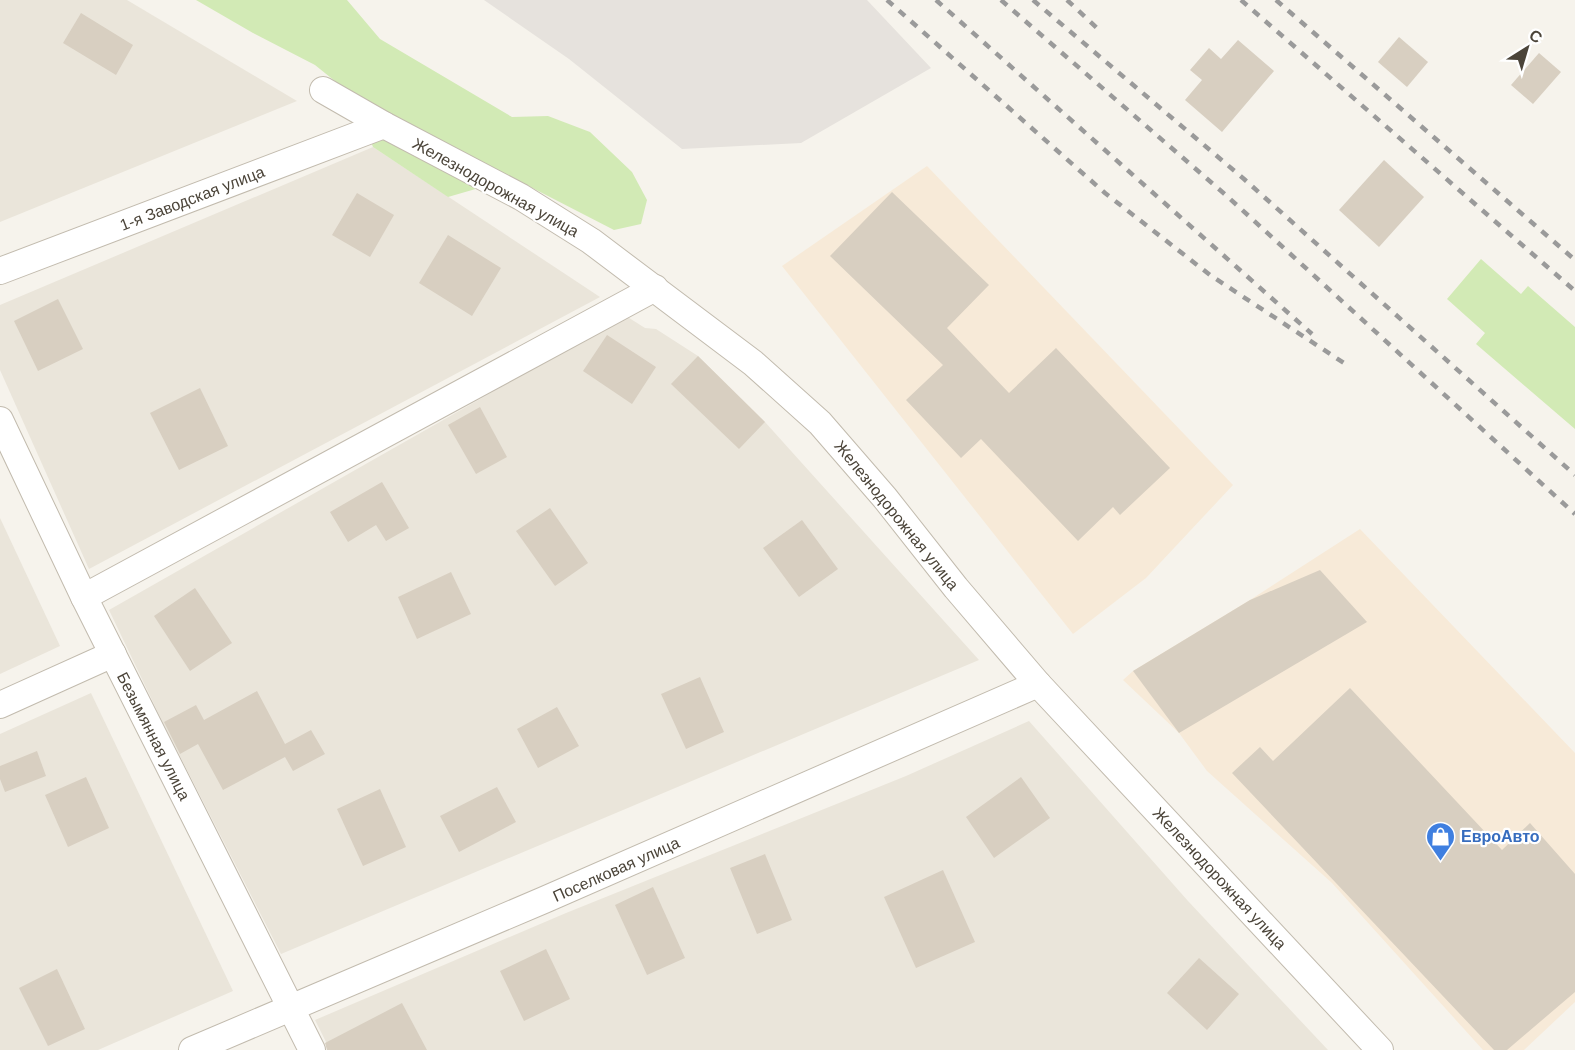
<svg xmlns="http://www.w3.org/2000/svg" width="1575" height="1050" font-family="Arial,sans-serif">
	<rect width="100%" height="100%" fill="#f6f3ec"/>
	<g fill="#eae5da">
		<path d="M 0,0 L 127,0 L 297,101 L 0,222 Z"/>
		<path d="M 373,147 L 600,297 L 89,569 L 0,370 L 0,305 Z"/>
		<path d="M 626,316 L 645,328 L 656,329 L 698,356 L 765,422 L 979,660 L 281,954 L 163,723 L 109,610 Z"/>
		<path d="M 0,518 L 60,646 L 0,674 Z"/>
		<path d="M 91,693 L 233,991 L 98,1050 L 0,1050 L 0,734 Z"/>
		<path d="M 1029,721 L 1188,901 L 1328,1050 L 330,1050 L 315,1020 L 566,913 L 906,776 Z"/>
	</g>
	<g fill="#f7ead8">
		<path d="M 927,166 L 1233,485 L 1146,578 L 1073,634 L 782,266 Z"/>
		<path d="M 1360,529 L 1575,753 L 1575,1002 L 1524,1050 L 1483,1050 L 1332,883 L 1207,771 L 1179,733 L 1123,680 L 1133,671 L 1250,600 Z"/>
	</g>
	<path fill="#e6e2dd" d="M 484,0 L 867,0 L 931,68 L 801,143 L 682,149 L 569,59 Z"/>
	<g fill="#d2eab5">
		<path d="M 196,0 L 347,0 L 380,39 L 512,117 L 548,116 L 590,132 L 632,172 L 647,200 L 641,224 L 614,230 L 513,178 L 448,197 L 373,147 L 351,94 L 315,65 L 253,33 Z"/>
		<path d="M 1481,259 L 1521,294 L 1528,286 L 1575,327 L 1575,429 L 1476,344 L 1485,333 L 1447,299 Z"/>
	</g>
	<g fill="#d8cfc1">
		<path d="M 81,13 L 133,45 L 116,75 L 63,43 Z"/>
		<path d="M 1399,37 L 1428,62 L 1407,87 L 1378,62 Z"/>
		<path d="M 1238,40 L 1274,71 L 1222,132 L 1185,100 L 1202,80 L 1190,70 L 1209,48 L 1221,59 Z"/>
		<path d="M 1539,53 L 1561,72 L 1533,104 L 1511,85 Z"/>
		<path d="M 1384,160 L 1424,197 L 1379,247 L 1339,210 Z"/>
		<path d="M 892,192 L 989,285 L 947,328 L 1009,393 L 1056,348 L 1170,468 L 1120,515 L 1113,507 L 1078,541 L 981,439 L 961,458 L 906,400 L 943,365 L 830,256 Z"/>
		<path d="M 357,193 L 394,215 L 370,257 L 332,235 Z"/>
		<path d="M 448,235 L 501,268 L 472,316 L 419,283 Z"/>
		<path d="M 58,299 L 83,349 L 38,371 L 14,321 Z"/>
		<path d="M 607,335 L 656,367 L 632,404 L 583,371 Z"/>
		<path d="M 698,356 L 765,422 L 739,449 L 671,384 Z"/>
		<path d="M 200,388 L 228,446 L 179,470 L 150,413 Z"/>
		<path d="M 480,407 L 507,457 L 476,474 L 448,425 Z"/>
		<path d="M 382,482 L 409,528 L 386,541 L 376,525 L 348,542 L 330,512 Z"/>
		<path d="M 550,508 L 588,563 L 555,586 L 516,531 Z"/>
		<path d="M 802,520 L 838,569 L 799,597 L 763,548 Z"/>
		<path d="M 1320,570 L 1367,622 L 1179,733 L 1133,671 L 1250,600 Z"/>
		<path d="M 451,572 L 471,614 L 417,639 L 398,597 Z"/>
		<path d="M 195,588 L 232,643 L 190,671 L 154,616 Z"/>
		<path d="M 700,677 L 724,732 L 686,749 L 661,694 Z"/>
		<path d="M 1350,688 L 1502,850 L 1530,823 L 1575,874 L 1575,992 L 1507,1050 L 1494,1050 L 1232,773 L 1260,747 L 1273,761 Z"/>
		<path d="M 257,691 L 285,744 L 311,730 L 325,754 L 293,771 L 285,757 L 223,790 L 198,744 L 180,754 L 164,722 L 196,705 L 204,720 Z"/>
		<path d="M 557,707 L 579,746 L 538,768 L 517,729 Z"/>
		<path d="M 37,751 L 46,776 L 5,792 L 0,779 L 0,766 Z"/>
		<path d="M 86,777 L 109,828 L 68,847 L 45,795 Z"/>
		<path d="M 1021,777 L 1050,818 L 994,858 L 966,817 Z"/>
		<path d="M 497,787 L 516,822 L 459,852 L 440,816 Z"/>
		<path d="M 380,789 L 406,847 L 363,866 L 337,809 Z"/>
		<path d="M 765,854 L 792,920 L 757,934 L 730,868 Z"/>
		<path d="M 943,870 L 975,942 L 916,968 L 884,897 Z"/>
		<path d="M 653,887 L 685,958 L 647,975 L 615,905 Z"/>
		<path d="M 546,949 L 570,999 L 524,1021 L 500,971 Z"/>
		<path d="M 1199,958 L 1239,994 L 1207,1030 L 1167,993 Z"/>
		<path d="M 57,969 L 85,1029 L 48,1046 L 19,988 Z"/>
		<path d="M 402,1003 L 427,1050 L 327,1050 L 325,1043 Z"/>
	</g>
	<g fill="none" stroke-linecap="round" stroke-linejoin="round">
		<defs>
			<g id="street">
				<path d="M 323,90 L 384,125 L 521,197 L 591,241 L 753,363 L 820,423 L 885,498 L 956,588 L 1038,684 L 1380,1050"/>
				<path d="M 0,271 L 384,125"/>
				<path d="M 0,420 L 84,597 L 312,1050"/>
				<path d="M 84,597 L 655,288"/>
				<path d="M 0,705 L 113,654"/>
				<path d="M 192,1050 L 544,900 L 1038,684"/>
			</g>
		</defs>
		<use href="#street" stroke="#c2bbae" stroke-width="28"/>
		<use href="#street" stroke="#fff" stroke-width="26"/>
		<g stroke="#9a9a9a" stroke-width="4.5" stroke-dasharray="8 8" stroke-linecap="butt">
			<path d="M 887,0 L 1105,193 L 1210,275 L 1350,367"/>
			<path d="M 936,0 L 1312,334"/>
			<path d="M 1001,0 L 1228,197 L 1575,514"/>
			<path d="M 1033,0 L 1244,179 L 1575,475"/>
			<path d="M 1067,0 L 1097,28"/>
			<path d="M 1241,0 L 1575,291"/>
			<path d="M 1276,0 L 1575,260"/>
		</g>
	</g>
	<defs>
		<symbol id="shop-pin" viewBox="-11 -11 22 30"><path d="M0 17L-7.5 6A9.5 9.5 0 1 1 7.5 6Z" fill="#3f7fe0" stroke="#fff"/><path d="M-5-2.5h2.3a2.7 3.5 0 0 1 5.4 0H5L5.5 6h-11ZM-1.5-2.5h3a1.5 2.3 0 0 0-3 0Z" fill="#fff"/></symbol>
	</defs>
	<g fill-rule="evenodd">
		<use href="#shop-pin" x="1424" y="820" width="33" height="45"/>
	</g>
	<g text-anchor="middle" stroke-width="4.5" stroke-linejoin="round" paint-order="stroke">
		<g font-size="16" fill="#4b4439" stroke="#fff">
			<text transform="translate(496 187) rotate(29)" y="6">Железнодорожная улица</text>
			<text transform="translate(192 198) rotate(-21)" y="6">1-я Заводская улица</text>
			<text transform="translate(897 515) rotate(51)" y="6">Железнодорожная улица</text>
			<text transform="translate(154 736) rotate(63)" y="6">Безымянная улица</text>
			<text transform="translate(616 869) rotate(-24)" y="6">Поселковая улица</text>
			<text transform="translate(1220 878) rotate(47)" y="6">Железнодорожная улица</text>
		</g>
		<g font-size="16" font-weight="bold" fill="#366cbe" stroke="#fff" text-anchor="start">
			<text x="1461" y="842">ЕвроАвто</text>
		</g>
	</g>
	<g transform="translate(1527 48) rotate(37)" stroke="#ffffff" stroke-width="4.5" paint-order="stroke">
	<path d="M0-4.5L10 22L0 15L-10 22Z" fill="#4b4439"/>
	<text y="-9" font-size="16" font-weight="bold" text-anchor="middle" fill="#4b4439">С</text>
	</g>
</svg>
